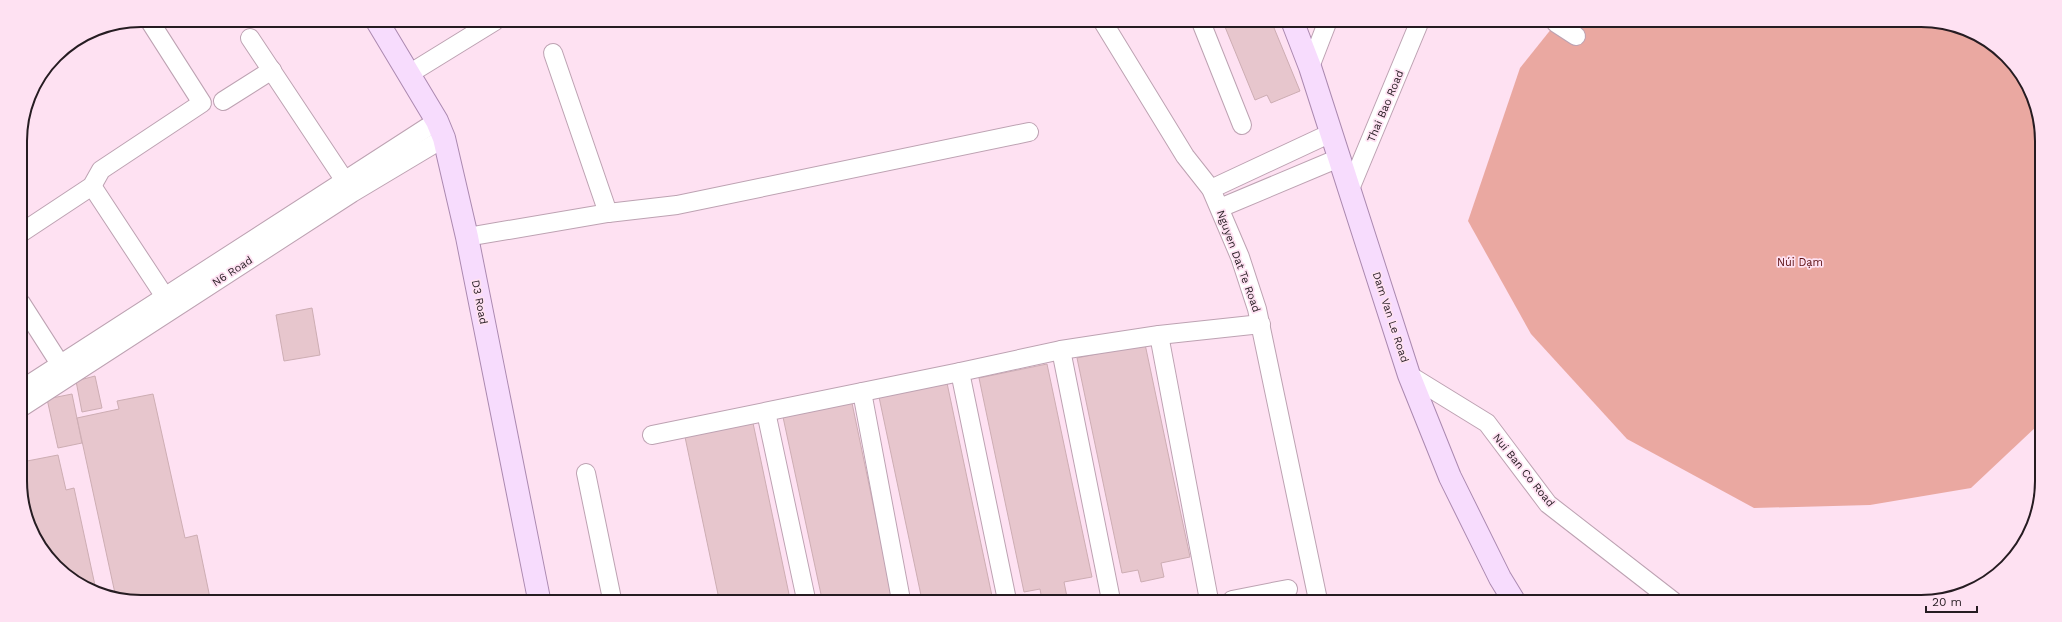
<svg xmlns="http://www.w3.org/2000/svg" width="2062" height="622" font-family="'Work Sans',sans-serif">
	<rect width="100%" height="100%" fill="#fee1f2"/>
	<path fill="#eaa8a1" d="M 1556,23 L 1952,24 L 2007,55 L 2029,87 L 2040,117 L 2038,425 L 1971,488 L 1870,505 L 1754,508 L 1627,439 L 1531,334 L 1468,221 L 1520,68 Z"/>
	<g fill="#e7c6cd" stroke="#cdadb3">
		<path d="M 1223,22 L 1272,23 L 1300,91 L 1271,103 L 1267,95 L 1255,100 Z"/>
		<path d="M 312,308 L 320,355 L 284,361 L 276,315 Z"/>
		<path d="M 1145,344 L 1190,557 L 1161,563 L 1164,577 L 1141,582 L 1138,570 L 1122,573 L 1077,358 Z"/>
		<path d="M 1047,364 L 1092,577 L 1064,582 L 1067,597 L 1051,600 L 1042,600 L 1040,589 L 1024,592 L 979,378 Z"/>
		<path d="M 95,376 L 102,408 L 82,412 L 76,381 Z"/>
		<path d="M 947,383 L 992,596 L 974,600 L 922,600 L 879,397 Z"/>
		<path d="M 72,394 L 82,443 L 58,448 L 47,399 Z"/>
		<path d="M 153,394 L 185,538 L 197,535 L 210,598 L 116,598 L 77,418 L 119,409 L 117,401 Z"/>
		<path d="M 852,403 L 893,600 L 822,599 L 783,417 Z"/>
		<path d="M 753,423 L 790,599 L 719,599 L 685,437 Z"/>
		<path d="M 58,455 L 66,490 L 74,488 L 96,590 L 55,567 L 33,535 L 22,505 L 22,462 Z"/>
	</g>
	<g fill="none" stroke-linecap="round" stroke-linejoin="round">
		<defs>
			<g id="minor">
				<path d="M 1103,22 L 1185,156 L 1211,189 L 1240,257 L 1257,309 L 1318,600"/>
				<path d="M 1201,22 L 1242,125"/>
				<path d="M 1556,23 L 1576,36"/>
				<path d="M 250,38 L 351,190"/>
				<path d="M 553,53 L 608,213"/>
				<path d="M 1310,67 L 1327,23"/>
				<path d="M 409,74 L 495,21"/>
				<path d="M 223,101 L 272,70"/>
				<path d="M 92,186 L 171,306"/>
				<path d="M 1211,189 L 1331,133"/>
				<path d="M 1350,189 L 1419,23"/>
				<path d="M 1220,208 L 1339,158"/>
				<path d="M 21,233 L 92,186 L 101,170 L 202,103 L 149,20"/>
				<path d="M 467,237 L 608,213 L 677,205 L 1029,132"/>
				<path d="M 21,303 L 60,364"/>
				<path d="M 1159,335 L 1209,600"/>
				<path d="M 1061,350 L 1111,600"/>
				<path d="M 1409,375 L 1487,423 L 1548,504 L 1673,601"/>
				<path d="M 22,389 L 437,121"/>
				<path d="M 862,392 L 901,600"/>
				<path d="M 22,407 L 352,193 L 444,138"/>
				<path d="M 766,412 L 806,599"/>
				<path d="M 652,435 L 960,372"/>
				<path d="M 586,473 L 612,599"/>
				<path d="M 1007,600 L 960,372 L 1061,350 L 1159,335 L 1261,324"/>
				<path d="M 1232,600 L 1288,589"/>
			</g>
			<g id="major">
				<path d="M 377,21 L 437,121 L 444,138 L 467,237 L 539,599"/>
				<path d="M 1293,23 L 1310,67 L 1409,375 L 1450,477 L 1500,578 L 1514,601"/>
			</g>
		</defs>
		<use href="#minor" stroke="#bda2b2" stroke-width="20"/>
		<use href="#major" stroke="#ab89b0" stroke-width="24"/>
		<use href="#minor" stroke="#fff" stroke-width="18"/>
		<use href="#major" stroke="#f7dcfd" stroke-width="22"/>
	</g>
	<g text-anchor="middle" stroke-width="3.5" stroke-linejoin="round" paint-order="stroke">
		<g font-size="11" fill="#261c22" stroke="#fee1f2">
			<text transform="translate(1385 106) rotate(-67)" y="4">Thai Bao Road</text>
			<text transform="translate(1239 261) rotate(70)" y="4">Nguyen Dat Te Road</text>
			<text transform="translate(232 271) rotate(-33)" y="4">N6 Road</text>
			<text transform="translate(480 302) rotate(79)" y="4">D3 Road</text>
			<text transform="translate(1391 317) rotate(72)" y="4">Dam Van Le Road</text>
			<text transform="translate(1524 470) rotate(51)" y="4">Nui Ban Co Road</text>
		</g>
		<g font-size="11" fill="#5a0d10" stroke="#fee1f2">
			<text x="1800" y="266">Núi Dạm</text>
		</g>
	</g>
	<path d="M0 0H2062V622H0ZM141 27H1921A114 114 0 0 1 2035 141V481A114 114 0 0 1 1921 595H141A114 114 0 0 1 27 481V141A114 114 0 0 1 141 27Z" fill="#fee1f2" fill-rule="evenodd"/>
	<path fill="none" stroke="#261c22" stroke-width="2" d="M141 27H1921A114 114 0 0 1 2035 141V481A114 114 0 0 1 1921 595H141A114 114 0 0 1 27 481V141A114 114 0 0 1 141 27Z"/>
	<path d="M1926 606v6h51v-6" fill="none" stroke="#261c22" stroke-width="2"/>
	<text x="1932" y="606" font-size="12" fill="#261c22" stroke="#fee1f2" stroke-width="3" paint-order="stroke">20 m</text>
</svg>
